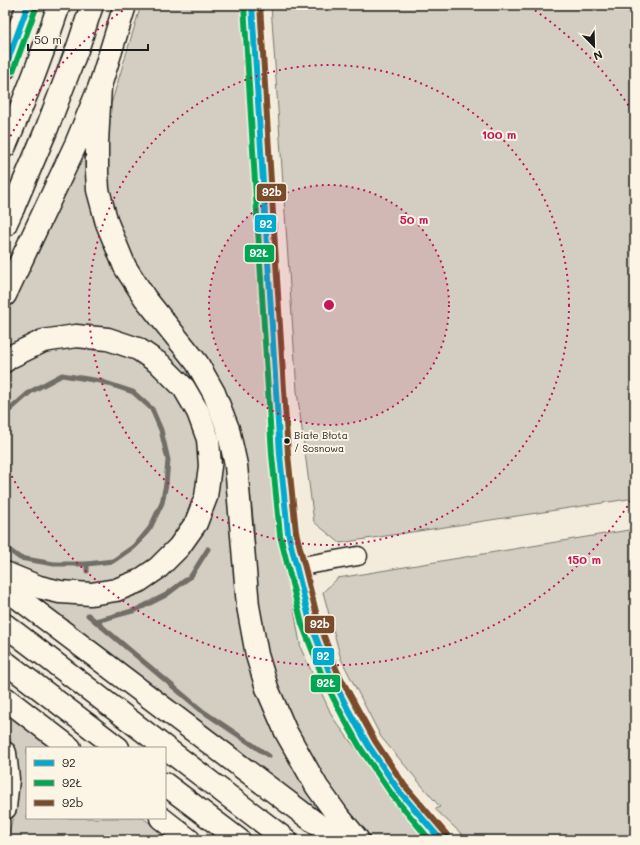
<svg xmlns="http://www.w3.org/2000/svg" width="640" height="845" font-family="Mali,sans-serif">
	<rect width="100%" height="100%" fill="#f3ecdd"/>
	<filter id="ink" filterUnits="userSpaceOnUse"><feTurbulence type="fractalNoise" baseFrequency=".025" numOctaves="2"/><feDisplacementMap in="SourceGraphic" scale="8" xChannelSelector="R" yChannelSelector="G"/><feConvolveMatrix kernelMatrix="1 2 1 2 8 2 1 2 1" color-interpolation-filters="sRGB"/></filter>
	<g filter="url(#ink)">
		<g fill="#d3cec1" stroke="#78756e">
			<path d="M 5,5 L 18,5 L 5,40 Z"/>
			<path d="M 141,5 L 246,5 L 248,60 L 271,473 L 288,577 L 301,649 L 333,718 L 381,782 L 430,840 L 369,840 L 360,831 L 323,782 L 285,712 L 268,659 L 257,597 L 254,526 L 248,472 L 238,434 L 173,318 L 131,257 L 106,194 L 109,111 Z"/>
			<path d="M 271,5 L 635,5 L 635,498 L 340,543 L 314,522 L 297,391 Z"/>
			<path d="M 84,145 L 86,184 L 94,222 L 111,262 L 168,337 L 209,399 L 229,459 L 245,628 L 332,824 L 28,594 L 163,576 L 218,452 L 141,340 L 5,348 L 5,319 L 42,242 Z"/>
			<path d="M 88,344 L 134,357 L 171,386 L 195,427 L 200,451 L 200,474 L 196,498 L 187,520 L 157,557 L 137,571 L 115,580 L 92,585 L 45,581 L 5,563 L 5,370 L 41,350 Z"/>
			<path d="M 635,529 L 635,840 L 468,840 L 435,809 L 440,807 L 381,737 L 341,659 L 323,592 L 338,578 Z"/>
			<path d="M 5,712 L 52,748 L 27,748 L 27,818 L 143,818 L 172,840 L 7,840 L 15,809 L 14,751 L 5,724 Z"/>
		</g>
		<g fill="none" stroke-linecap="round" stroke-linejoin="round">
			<g stroke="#716e68" stroke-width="5">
				<path d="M 5,414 L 30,392 L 62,375 L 100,381 L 133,392 L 152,409 L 161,430 L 168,460 L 166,484 L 162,503 L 150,528 L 136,545 L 113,561 L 87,564 L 54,564 L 20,558 L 5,547"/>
				<path d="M 87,564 L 87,571"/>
				<path d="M 88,615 L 201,710 L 269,756"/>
				<path d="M 95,621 L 107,618 L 136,610 L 166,595 L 191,576 L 208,549"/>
			</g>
			<defs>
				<g id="minor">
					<path d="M 252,5 L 280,455 L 288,533 L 296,567 L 310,622 L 330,674 L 349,711 L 368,745 L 399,791 L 441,840"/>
					<path d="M 296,567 L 358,556"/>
				</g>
				<g id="major">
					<path d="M 5,146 C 25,100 43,53 59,5"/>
					<path d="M 5,225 L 13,208"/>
				</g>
				<g id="highway">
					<path d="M 5,68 L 28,5"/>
					<path d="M 100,86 L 97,143 L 97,172 L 98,190 L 107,223 L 125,267 L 145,298 L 197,363 L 214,393 L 228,429 L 236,465 L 248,606 L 257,655 L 267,688 L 286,732 L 317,787 L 338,816 L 358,840"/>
					<path d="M 13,208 L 47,128 L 78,47 L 92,5"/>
					<path d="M 5,295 L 76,144 L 100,86 L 125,5"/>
					<path d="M 5,361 L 10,357 L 43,341 L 76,336 L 108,339 L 138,349 L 160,364 L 184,388 L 198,412 L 208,439 L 210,466 L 206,497 L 196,523 L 179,547 L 158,568 L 139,581 L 116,590 L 91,594 L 60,592 L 39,587 L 5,573"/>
					<path d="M 5,588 L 338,840"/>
					<path d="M 5,625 L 286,840"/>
					<path d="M 5,662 L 118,748"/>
					<path d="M 5,698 L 70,748"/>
					<path d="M 5,753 L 8,779 L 5,808"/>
					<path d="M 165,784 L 239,840"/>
					<path d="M 161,818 L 189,840"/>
				</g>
			</defs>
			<use href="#minor" stroke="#1c1c1c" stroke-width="21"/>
			<use href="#major" stroke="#1c1c1c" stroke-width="25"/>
			<use href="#highway" stroke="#1c1c1c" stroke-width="25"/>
			<use href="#minor" stroke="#fcf5e5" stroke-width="18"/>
			<use href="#major" stroke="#fcf5e5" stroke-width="22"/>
			<use href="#highway" stroke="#fcf5e5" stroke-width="22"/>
			<defs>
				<g id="bus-1">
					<path d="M 252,5 L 280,455 L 288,533 L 310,622 L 330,674 L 349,711 L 368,745 L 399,791 L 441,840"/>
					<path d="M 5,68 L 28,5"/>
				</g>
				<g id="bus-2">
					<path d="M 244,5 L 272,455 L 280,535 L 302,624 L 323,678 L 342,715 L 361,749 L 393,796 L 430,840"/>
					<path d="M 13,71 L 36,8"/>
				</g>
				<path id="bus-3" d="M 260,5 L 288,454 L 296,532 L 318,620 L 337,671 L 375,741 L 405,786 L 447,835"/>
			</defs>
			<use href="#bus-1" stroke="#fcf5e5" stroke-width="9"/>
			<use href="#bus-2" stroke="#fcf5e5" stroke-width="9"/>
			<use href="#bus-3" stroke="#fcf5e5" stroke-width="9"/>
			<use href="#bus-1" stroke="#00a9ce" stroke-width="6"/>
			<use href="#bus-2" stroke="#00a651" stroke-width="6"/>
			<use href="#bus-3" stroke="#7a4b2a" stroke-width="6"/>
		</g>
	</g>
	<circle cx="329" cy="305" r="120" fill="#c2185b" fill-opacity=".12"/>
	<g fill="none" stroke="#c2185b" stroke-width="2" stroke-dasharray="2 4">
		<circle cx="329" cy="305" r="120"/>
		<circle cx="329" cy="305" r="240"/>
		<path d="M634 496A360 360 0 0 1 5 463M5 147A360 360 0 0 1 128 7M530 7A360 360 0 0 1 634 114"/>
	</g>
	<circle fill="#1c1c1c" stroke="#fcf5e5" stroke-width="1.5" cx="287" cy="441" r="3.5"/>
	<g text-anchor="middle" stroke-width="4" stroke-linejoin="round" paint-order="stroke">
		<g font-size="10" fill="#1c1c1c" stroke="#fcf5e5" text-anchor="start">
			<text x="294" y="439">Białe Błota<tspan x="294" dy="13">/ Sosnowa</tspan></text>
		</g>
	</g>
	<circle cx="329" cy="305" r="6" fill="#c2185b" stroke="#fcf5e5" stroke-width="2"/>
	<g font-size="12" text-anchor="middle" font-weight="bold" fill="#c2185b" stroke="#fcf5e5" stroke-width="4" stroke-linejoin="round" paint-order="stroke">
		<text x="499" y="139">100 m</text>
		<text x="414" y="224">50 m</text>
		<text x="584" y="564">150 m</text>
	</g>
	<g stroke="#fcf5e5" stroke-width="1.5">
		<rect x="256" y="183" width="31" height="19" rx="4" fill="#7a4b2a"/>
		<rect x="254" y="214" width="23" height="19" rx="4" fill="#00a9ce"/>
		<rect x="244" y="244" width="31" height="19" rx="4" fill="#00a651"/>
		<rect x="304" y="615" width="31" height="19" rx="4" fill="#7a4b2a"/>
		<rect x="312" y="647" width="23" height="19" rx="4" fill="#00a9ce"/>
		<rect x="310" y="674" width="31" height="19" rx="4" fill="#00a651"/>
	</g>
	<g font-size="11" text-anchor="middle" font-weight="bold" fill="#fff">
		<text x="272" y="196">92b</text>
		<text x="266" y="228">92</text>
		<text x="259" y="257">92Ł</text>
		<text x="320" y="628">92b</text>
		<text x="323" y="660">92</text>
		<text x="326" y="687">92Ł</text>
	</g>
	<rect width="640" height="845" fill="none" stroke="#fcf5e5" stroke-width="20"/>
	<rect x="10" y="10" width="620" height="825" fill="none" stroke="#1c1c1c" stroke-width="1.5" filter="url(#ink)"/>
	<rect x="26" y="747" width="140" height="72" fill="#fcf5e5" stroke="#a29e95"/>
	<rect x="34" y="760" width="20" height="6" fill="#00a9ce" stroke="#a29e95"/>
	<text x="62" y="767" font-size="12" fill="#1c1c1c">92</text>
	<rect x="34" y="780" width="20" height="6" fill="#00a651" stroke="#a29e95"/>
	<text x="62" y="787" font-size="12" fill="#1c1c1c">92Ł</text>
	<rect x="34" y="800" width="20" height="6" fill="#7a4b2a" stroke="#a29e95"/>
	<text x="62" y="807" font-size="12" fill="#1c1c1c">92b</text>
	<g transform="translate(594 46) rotate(157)" stroke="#fcf5e5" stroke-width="3" paint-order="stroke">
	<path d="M0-3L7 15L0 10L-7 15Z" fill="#1c1c1c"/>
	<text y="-6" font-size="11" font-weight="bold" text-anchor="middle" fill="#1c1c1c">N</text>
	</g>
	<path d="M28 44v6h120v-6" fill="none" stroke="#1c1c1c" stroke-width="2"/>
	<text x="34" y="44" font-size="12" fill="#1c1c1c" stroke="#fcf5e5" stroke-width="3" paint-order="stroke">50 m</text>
</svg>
